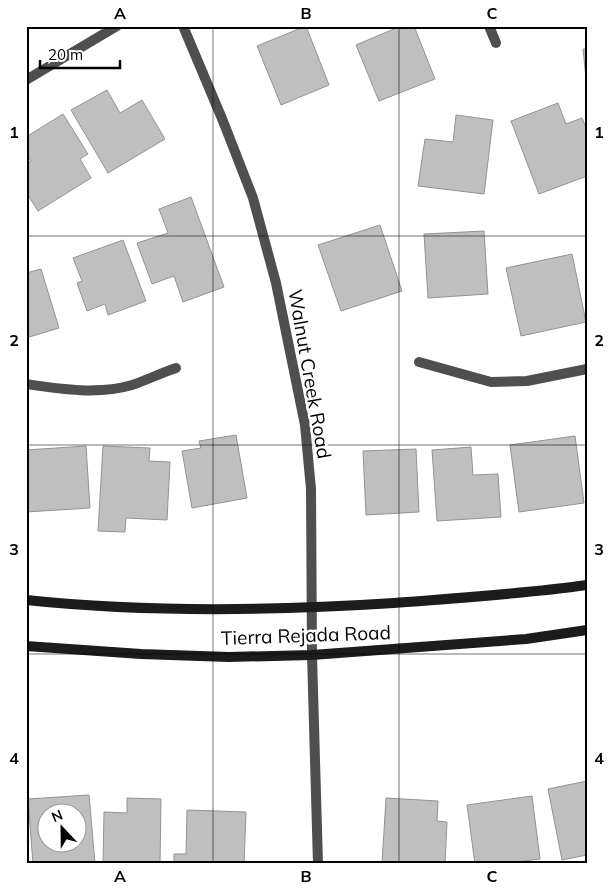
<svg xmlns="http://www.w3.org/2000/svg" width="613" height="890" font-family="Mulish,sans-serif">
	<rect width="100%" height="100%" fill="#fff"/>
	<g fill="#bfbfbf" stroke="#939393" fill-rule="evenodd">
		<path d="M 306,26 L 329,85 L 281,105 L 257,46 Z"/>
		<path d="M 401,26 L 414,26 L 435,79 L 379,101 L 356,45 Z"/>
		<path d="M 583,49 L 587,49 L 587,88 Z"/>
		<path d="M 107,90 L 120,113 L 142,100 L 165,139 L 108,173 L 71,110 Z"/>
		<path d="M 558,103 L 566,124 L 582,118 L 587,130 L 587,176 L 539,194 L 511,121 Z"/>
		<path d="M 63,114 L 88,154 L 80,159 L 91,178 L 38,211 L 26,192 L 26,164 L 31,161 L 26,154 L 26,137 Z"/>
		<path d="M 456,115 L 493,120 L 484,194 L 418,186 L 425,139 L 453,142 Z"/>
		<path d="M 191,197 L 224,287 L 183,302 L 174,276 L 152,284 L 137,243 L 168,233 L 159,209 Z"/>
		<path d="M 380,225 L 402,291 L 341,311 L 318,245 Z"/>
		<path d="M 484,231 L 488,294 L 428,298 L 424,234 Z"/>
		<path d="M 123,240 L 146,301 L 108,315 L 105,304 L 87,311 L 77,283 L 82,281 L 73,258 Z"/>
		<path d="M 572,254 L 586,322 L 521,336 L 506,268 Z"/>
		<path d="M 41,269 L 59,328 L 26,338 L 26,273 Z"/>
		<path d="M 236,435 L 247,498 L 192,508 L 182,451 L 201,448 L 199,441 Z"/>
		<path d="M 575,436 L 584,503 L 519,512 L 510,445 Z"/>
		<path d="M 86,446 L 90,508 L 26,512 L 26,450 Z"/>
		<path d="M 103,446 L 150,448 L 149,461 L 170,462 L 167,520 L 126,518 L 125,532 L 98,531 Z"/>
		<path d="M 471,447 L 473,475 L 498,474 L 501,517 L 437,521 L 432,450 Z"/>
		<path d="M 416,449 L 419,512 L 366,515 L 363,451 Z"/>
		<path d="M 587,781 L 587,855 L 562,860 L 548,789 Z"/>
		<path d="M 89,795 L 95,864 L 33,864 L 28,799 ZM 48,812 L 78,812 L 78,842 L 48,842 Z"/>
		<path d="M 532,796 L 540,859 L 500,864 L 475,864 L 467,805 Z"/>
		<path d="M 127,798 L 161,799 L 160,864 L 103,864 L 104,812 L 127,813 Z"/>
		<path d="M 386,798 L 438,801 L 437,821 L 447,822 L 445,864 L 382,864 Z"/>
		<path d="M 187,810 L 246,812 L 244,864 L 174,864 L 174,854 L 186,854 Z"/>
	</g>
	<g fill="none" stroke-linecap="round" stroke-linejoin="round">
		<g stroke="#4f4f4f" stroke-width="10">
			<path d="M 489,26 L 496,43"/>
			<path d="M 26,80 L 117,26"/>
			<path d="M 419,362 L 491,382 L 527,381 L 587,369"/>
			<path d="M 26,384 C 60,389 98,395 132,385 C 147,380 161,373 176,368"/>
		</g>
		<path stroke="#4f4f4f" stroke-width="10" d="M 183,26 L 223,121 L 253,198 L 276,283 L 305,425 L 311,489 L 312,655 L 318,864"/>
		<g stroke="#1c1c1c" stroke-width="10">
			<path d="M 26,600 C 149,613 271,611 394,603 C 459,598 523,594 587,585"/>
			<path d="M 26,646 L 141,654 L 229,657 L 312,655 L 526,639 L 587,630"/>
		</g>
	</g>
	<path fill="none" stroke="#000" stroke-width="1" stroke-opacity="0.55" d="M 213,26 L 213,864M 399,26 L 399,864M 26,236 L 587,236M 26,445 L 587,445M 26,654 L 587,654"/>
	<g text-anchor="middle" stroke-width="5" stroke-linejoin="round" paint-order="stroke">
		<g font-size="19" fill="#000" stroke="#fff">
			<text transform="translate(310 374) rotate(80)" y="7">Walnut Creek Road</text>
			<text transform="translate(306 635) rotate(-2)" y="7">Tierra Rejada Road</text>
		</g>
	</g>
	<rect width="613" height="890" fill="none" stroke="#ffffff" stroke-width="55"/>
	<g transform="translate(62 828) rotate(338)"><circle r="24" fill="#ffffff" stroke="#999999"/>
	<path d="M0-4L9 19L0 12L-9 19Z" fill="#000000"/>
	<text y="-8" font-size="14" font-weight="bold" text-anchor="middle" fill="#000000">N</text>
	</g>
	<path d="M40 60v8h80v-8" fill="none" stroke="#000000" stroke-width="2.5"/>
	<text x="48" y="60" font-size="15" fill="#000000" stroke="#ffffff" stroke-width="4" paint-order="stroke">20 m</text>
	<rect x="28" y="28" width="558" height="834" fill="none" stroke="#000" stroke-width="2"/>
	<g font-size="16" text-anchor="middle" font-weight="bold" fill="#000">
		<text x="120" y="19">A</text>
		<text x="306" y="19">B</text>
		<text x="492" y="19">C</text>
		<text x="14" y="138">1</text>
		<text x="599" y="138">1</text>
		<text x="14" y="346">2</text>
		<text x="599" y="346">2</text>
		<text x="14" y="555">3</text>
		<text x="599" y="555">3</text>
		<text x="14" y="764">4</text>
		<text x="599" y="764">4</text>
		<text x="120" y="882">A</text>
		<text x="306" y="882">B</text>
		<text x="492" y="882">C</text>
	</g>
</svg>
